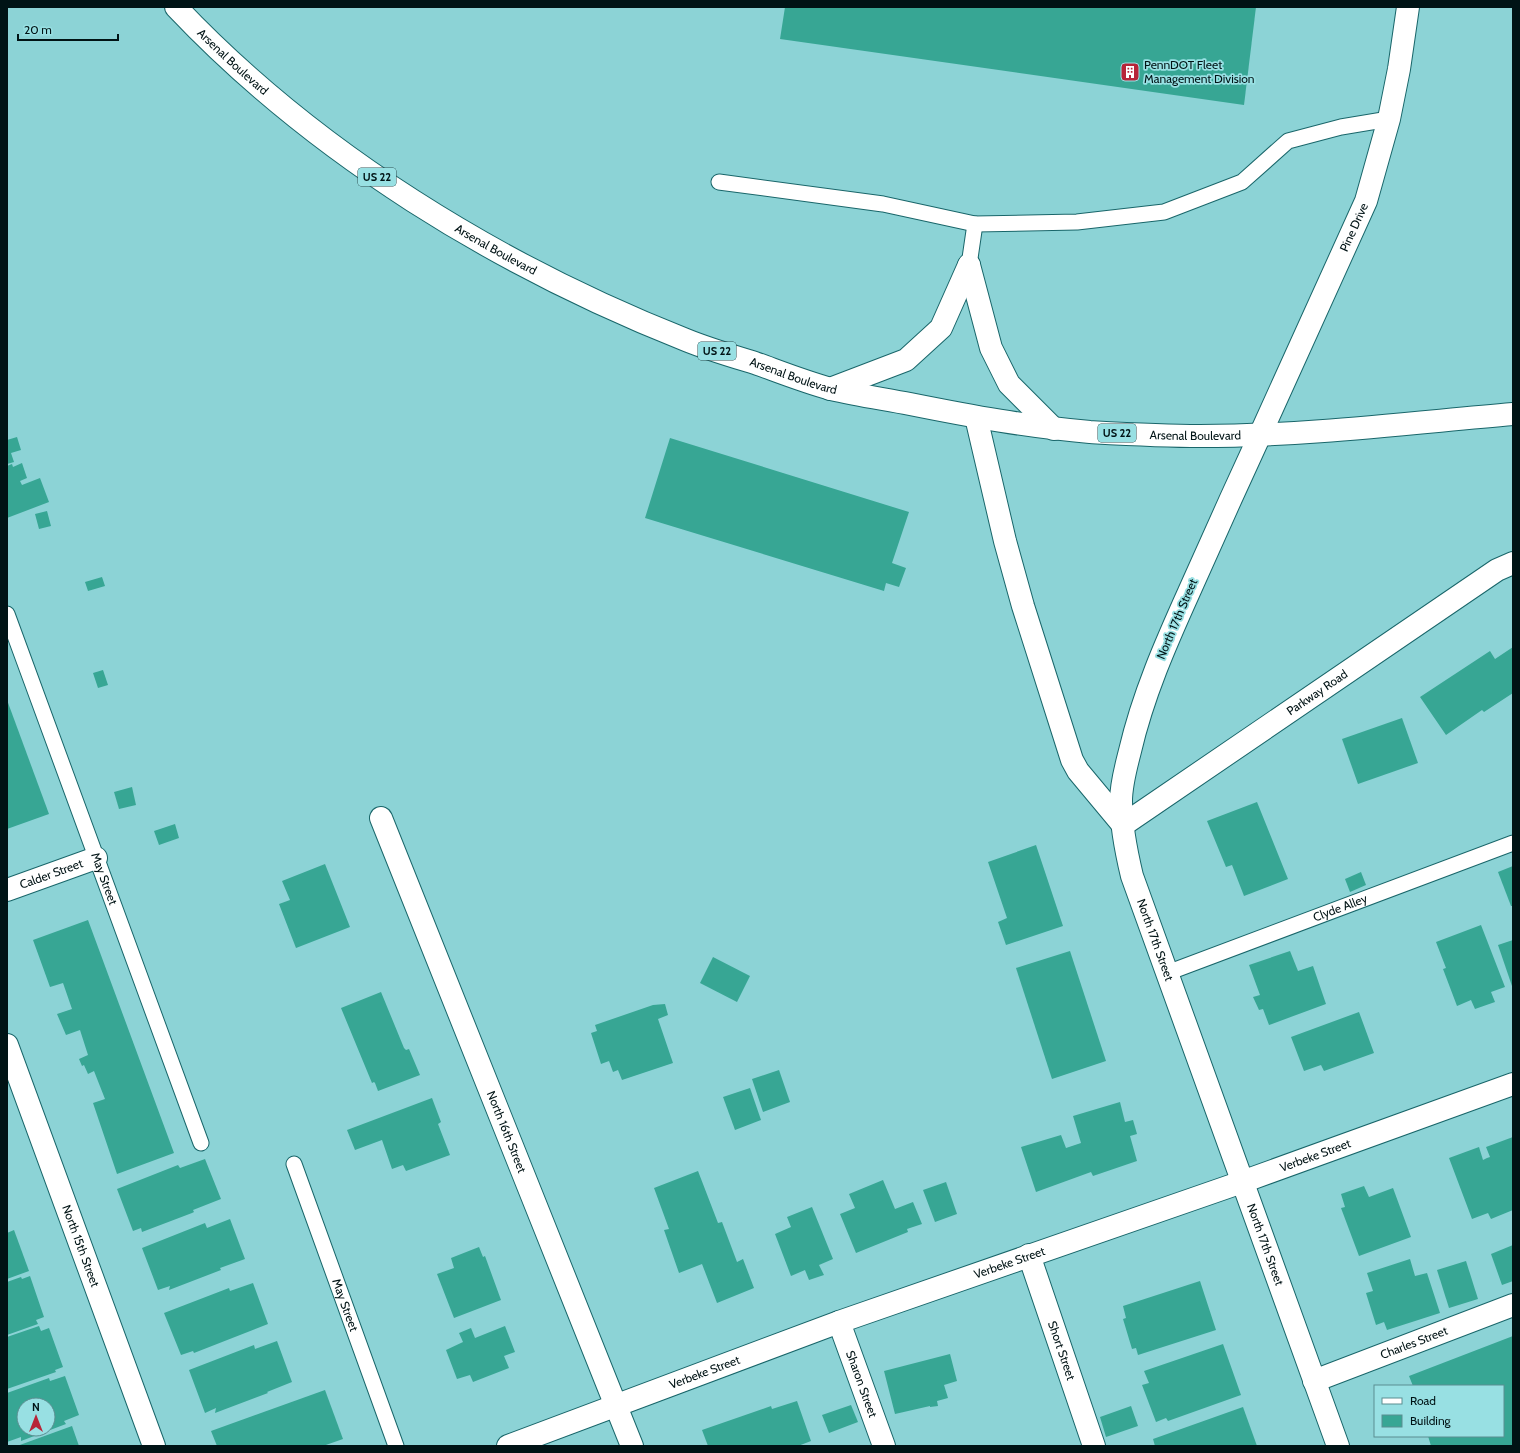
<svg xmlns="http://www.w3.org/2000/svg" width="1520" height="1453" font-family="Cabin,sans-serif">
	<rect width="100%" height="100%" fill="#8cd3d6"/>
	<g fill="#37a694" fill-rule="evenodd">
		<path d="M 785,7 L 1256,7 L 1244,105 L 780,39 Z"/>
		<path d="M 17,437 L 21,450 L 11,453 L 14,462 L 7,464 L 7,440 Z"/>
		<path d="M 670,438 L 909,512 L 892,563 L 906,568 L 899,587 L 886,583 L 884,591 L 645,518 Z"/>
		<path d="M 22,463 L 27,478 L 20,481 L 22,485 L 40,478 L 49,502 L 7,518 L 7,490 L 11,489 L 7,490 L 7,466 L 12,464 L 13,467 Z"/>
		<path d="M 47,511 L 51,526 L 39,529 L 35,514 Z"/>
		<path d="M 102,577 L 105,586 L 88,591 L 85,582 Z"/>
		<path d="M 1513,647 L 1513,693 L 1484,712 L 1482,710 L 1446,735 L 1420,697 L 1490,651 L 1495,659 Z"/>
		<path d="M 103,670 L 108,685 L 98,688 L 93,673 Z"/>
		<path d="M 7,700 L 49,814 L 7,829 Z"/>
		<path d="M 1402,718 L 1418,763 L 1358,784 L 1342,739 Z"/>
		<path d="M 132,787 L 136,805 L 119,809 L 114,792 Z"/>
		<path d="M 1257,802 L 1288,879 L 1244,896 L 1232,865 L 1226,867 L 1207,821 Z"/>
		<path d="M 175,824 L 179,838 L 159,845 L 154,831 Z"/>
		<path d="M 1036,845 L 1063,926 L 1006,945 L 998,922 L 1007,918 L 988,862 Z"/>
		<path d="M 325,864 L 350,927 L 296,948 L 279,904 L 290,900 L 282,881 Z"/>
		<path d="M 1513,866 L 1513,906 L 1511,906 L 1498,872 Z"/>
		<path d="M 1361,872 L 1366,885 L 1350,892 L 1345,879 Z"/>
		<path d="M 88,920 L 174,1153 L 117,1174 L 93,1103 L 105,1099 L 94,1071 L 88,1074 L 84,1065 L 82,1066 L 79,1059 L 88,1055 L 80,1030 L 66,1035 L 57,1014 L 72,1009 L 63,983 L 50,987 L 33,940 Z"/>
		<path d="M 1481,925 L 1505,987 L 1491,992 L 1495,1002 L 1475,1009 L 1471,1000 L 1457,1006 L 1443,969 L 1446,968 L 1436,942 Z"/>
		<path d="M 1513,940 L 1513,989 L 1498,945 Z"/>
		<path d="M 1070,951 L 1106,1061 L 1052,1079 L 1016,968 Z"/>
		<path d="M 1290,951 L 1298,971 L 1313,966 L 1326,1004 L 1269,1025 L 1263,1009 L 1259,1010 L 1253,997 L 1260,995 L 1249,965 Z"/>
		<path d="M 713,957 L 750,976 L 737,1002 L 700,983 Z"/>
		<path d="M 381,992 L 404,1048 L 406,1050 L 409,1049 L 420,1075 L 378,1091 L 375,1083 L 374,1082 L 372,1083 L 341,1008 Z"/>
		<path d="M 665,1004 L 668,1015 L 658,1019 L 673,1063 L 622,1080 L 618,1070 L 613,1072 L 609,1061 L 601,1064 L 591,1033 L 597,1031 L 595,1025 L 653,1005 Z"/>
		<path d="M 1359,1012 L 1374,1053 L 1324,1071 L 1321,1065 L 1304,1071 L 1291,1037 Z"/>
		<path d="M 779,1070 L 790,1102 L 763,1112 L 752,1079 Z"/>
		<path d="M 750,1088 L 761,1120 L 735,1130 L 723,1097 Z"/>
		<path d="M 432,1098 L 441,1122 L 438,1124 L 450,1155 L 406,1171 L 403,1165 L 392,1169 L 382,1140 L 355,1150 L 347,1130 Z"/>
		<path d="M 1120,1102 L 1125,1122 L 1133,1120 L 1137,1134 L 1130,1136 L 1137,1161 L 1093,1176 L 1091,1172 L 1036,1192 L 1021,1147 L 1061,1135 L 1066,1148 L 1081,1143 L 1073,1116 Z"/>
		<path d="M 1513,1137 L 1513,1210 L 1491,1219 L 1488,1213 L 1472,1219 L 1449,1158 L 1479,1147 L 1483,1160 L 1487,1158 L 1490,1157 L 1486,1147 Z"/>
		<path d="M 205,1159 L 221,1199 L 193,1210 L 194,1212 L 192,1213 L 142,1232 L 141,1228 L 133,1231 L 117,1189 L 178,1165 L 180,1168 Z"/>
		<path d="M 698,1171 L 718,1223 L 722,1222 L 737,1262 L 743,1259 L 754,1288 L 717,1303 L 702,1264 L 679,1273 L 664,1230 L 669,1229 L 654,1188 Z"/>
		<path d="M 883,1180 L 895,1209 L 913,1202 L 922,1224 L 907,1229 L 908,1232 L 856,1253 L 840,1214 L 855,1208 L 849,1194 Z"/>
		<path d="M 946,1182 L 957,1214 L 935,1222 L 923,1190 Z"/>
		<path d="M 1364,1186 L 1369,1197 L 1393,1188 L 1411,1237 L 1359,1256 L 1341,1208 L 1345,1207 L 1341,1194 Z"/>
		<path d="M 812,1207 L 833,1259 L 819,1265 L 824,1275 L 809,1280 L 805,1270 L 791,1276 L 775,1234 L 791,1227 L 787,1217 Z"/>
		<path d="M 230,1219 L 245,1259 L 220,1268 L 221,1270 L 169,1290 L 170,1286 L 158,1290 L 142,1248 L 205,1223 L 207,1228 Z"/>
		<path d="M 14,1230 L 29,1271 L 7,1279 L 7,1233 Z"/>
		<path d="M 1513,1245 L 1513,1281 L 1502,1285 L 1491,1254 Z"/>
		<path d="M 479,1247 L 483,1257 L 485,1256 L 501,1300 L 454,1318 L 437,1274 L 454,1268 L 451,1258 Z"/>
		<path d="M 1410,1259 L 1415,1276 L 1427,1273 L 1440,1313 L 1387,1330 L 1384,1322 L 1376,1325 L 1366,1293 L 1373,1291 L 1367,1273 Z"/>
		<path d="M 1466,1261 L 1478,1299 L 1449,1308 L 1437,1270 Z"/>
		<path d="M 30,1276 L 44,1317 L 36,1320 L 38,1324 L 7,1335 L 7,1282 L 21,1277 L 22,1279 Z"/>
		<path d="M 1200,1281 L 1216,1330 L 1138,1355 L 1136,1348 L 1132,1349 L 1123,1319 L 1126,1318 L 1123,1306 Z"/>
		<path d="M 253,1283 L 268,1324 L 194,1353 L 193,1351 L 181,1355 L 164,1313 L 229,1288 L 230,1291 Z"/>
		<path d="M 39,1326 L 41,1331 L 49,1328 L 63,1367 L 55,1370 L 56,1372 L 7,1389 L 7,1337 Z"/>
		<path d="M 505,1326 L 515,1352 L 504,1356 L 509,1368 L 473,1382 L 470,1375 L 457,1379 L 446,1350 L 463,1342 L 459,1333 L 471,1328 L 475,1338 Z"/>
		<path d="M 1513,1336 L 1513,1446 L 1431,1446 L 1428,1436 L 1503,1436 L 1503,1386 L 1413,1386 L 1409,1376 Z"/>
		<path d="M 277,1341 L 292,1382 L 267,1392 L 268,1393 L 215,1413 L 216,1408 L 205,1413 L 189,1370 L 254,1345 L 255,1349 Z"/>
		<path d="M 1223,1344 L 1241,1395 L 1168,1421 L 1166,1418 L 1156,1422 L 1142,1385 L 1149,1383 L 1144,1371 Z"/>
		<path d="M 950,1354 L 957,1381 L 944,1385 L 948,1398 L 937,1401 L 938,1406 L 930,1407 L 930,1406 L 895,1414 L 884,1371 Z"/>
		<path d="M 65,1376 L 79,1415 L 64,1421 L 66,1424 L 21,1441 L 21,1437 L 7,1442 L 7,1393 L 49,1378 L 50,1381 ZM 24,1405 L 48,1405 L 48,1429 L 24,1429 Z"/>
		<path d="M 325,1390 L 343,1439 L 323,1446 L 217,1446 L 211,1431 Z"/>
		<path d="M 797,1401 L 811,1441 L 798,1446 L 708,1446 L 702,1430 L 771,1406 L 772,1409 Z"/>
		<path d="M 851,1405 L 858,1422 L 829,1433 L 822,1415 Z"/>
		<path d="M 1131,1406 L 1138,1426 L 1106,1437 L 1100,1417 Z"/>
		<path d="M 1243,1407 L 1257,1446 L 1155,1446 L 1153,1439 Z"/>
		<path d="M 72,1426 L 79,1446 L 17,1446 Z"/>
	</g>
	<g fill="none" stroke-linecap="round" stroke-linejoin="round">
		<defs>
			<g id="lane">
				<path d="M 719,182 L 883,204 L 975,224 L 1077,222 L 1164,212 L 1242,182 L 1288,141 L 1341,127 L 1389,119"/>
				<path d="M 969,265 L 975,224"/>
				<path id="s1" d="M 7,614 L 201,1143"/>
				<path id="s2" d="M 1167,973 L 1513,843"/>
				<path id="s3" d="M 294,1164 L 396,1446"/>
			</g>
			<g id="street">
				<path id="s4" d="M 1260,435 L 1366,201 L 1389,119 L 1399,69 L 1408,7"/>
				<path id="s5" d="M 381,818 L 632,1446"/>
				<path id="s6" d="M 1123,825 L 1497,570 L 1513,563"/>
				<path id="s7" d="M 7,890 L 96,858"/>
				<path id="s8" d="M 7,1045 L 154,1446"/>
				<path id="s9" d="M 1029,1255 L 1094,1446"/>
				<path id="s10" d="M 839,1322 L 884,1446"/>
				<path id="s11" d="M 1314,1381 L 1513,1305"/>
				<path id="s12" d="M 508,1446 L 839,1322 L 1242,1182 L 1513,1084"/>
			</g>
			<g id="secondary">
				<path id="s13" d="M 1260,435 C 1236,487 1212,540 1189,592 C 1166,643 1143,695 1130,751 C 1126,767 1121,784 1121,801 C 1121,827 1126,851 1132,876 L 1338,1446"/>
			</g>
			<g id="primary">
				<path id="s14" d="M 176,7 C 315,154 499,266 686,340 C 708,349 732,356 755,363 C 780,372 805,382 831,389 C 857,395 884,399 910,404 C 970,416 1029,427 1090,432 C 1127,434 1163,436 1200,436 C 1304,436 1409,423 1513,414"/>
				<path d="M 969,265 L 991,348 L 1009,384 L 1054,429"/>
				<path d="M 830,389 L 906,360 L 941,328 L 969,265"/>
				<path d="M 976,417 L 1005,541 L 1023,606 L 1072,760 L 1078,771 L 1123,825"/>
			</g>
		</defs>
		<use href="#lane" stroke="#19666a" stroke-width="17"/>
		<use href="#street" stroke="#19666a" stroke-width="24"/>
		<use href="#secondary" stroke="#19666a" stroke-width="24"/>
		<use href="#primary" stroke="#19666a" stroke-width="24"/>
		<use href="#lane" stroke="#fff" stroke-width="15"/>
		<use href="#street" stroke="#fff" stroke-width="22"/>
		<use href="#secondary" stroke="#fff" stroke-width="22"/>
		<use href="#primary" stroke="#fff" stroke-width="22"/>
	</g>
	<defs>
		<symbol id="building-square" viewBox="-11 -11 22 22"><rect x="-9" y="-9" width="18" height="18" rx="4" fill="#b72538" stroke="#98e0e3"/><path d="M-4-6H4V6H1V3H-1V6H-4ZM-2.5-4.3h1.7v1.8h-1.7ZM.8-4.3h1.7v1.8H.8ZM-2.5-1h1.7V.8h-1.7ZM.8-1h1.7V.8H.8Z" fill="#fff"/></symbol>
	</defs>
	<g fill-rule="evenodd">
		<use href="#building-square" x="1119" y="61" width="22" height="22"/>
	</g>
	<g text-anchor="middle" stroke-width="3.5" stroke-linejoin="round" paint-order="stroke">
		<g fill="#98e0e3" stroke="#2e5053" stroke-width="1">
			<rect x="358" y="168" width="38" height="18" rx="3"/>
			<rect x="698" y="342" width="38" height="18" rx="3"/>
			<rect x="1098" y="424" width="38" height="18" rx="3"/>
		</g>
		<g font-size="11" font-weight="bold" fill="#001315">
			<text x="377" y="181">US 22</text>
			<text x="717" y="355">US 22</text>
			<text x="1117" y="437">US 22</text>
		</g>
		<g font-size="12" fill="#001315" stroke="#98e0e3">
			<text dy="4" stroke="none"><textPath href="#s14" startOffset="79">Arsenal Boulevard</textPath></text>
			<text dy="4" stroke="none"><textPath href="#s4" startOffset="228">Pine Drive</textPath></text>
			<text dy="4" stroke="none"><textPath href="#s14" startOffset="403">Arsenal Boulevard</textPath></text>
			<text dy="4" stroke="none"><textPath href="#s14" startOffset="727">Arsenal Boulevard</textPath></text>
			<text dy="4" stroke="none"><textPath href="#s14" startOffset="1135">Arsenal Boulevard</textPath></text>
			<text transform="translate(1177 619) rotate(-67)" y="4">North 17th Street</text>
			<text dy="4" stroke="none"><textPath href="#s6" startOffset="235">Parkway Road</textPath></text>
			<text dy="4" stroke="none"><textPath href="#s7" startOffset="47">Calder Street</textPath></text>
			<text dy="4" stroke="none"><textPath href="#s1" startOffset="282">May Street</textPath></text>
			<text dy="4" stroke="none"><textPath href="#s2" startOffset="185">Clyde Alley</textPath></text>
			<text dy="4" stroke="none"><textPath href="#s13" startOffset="537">North 17th Street</textPath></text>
			<text dy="4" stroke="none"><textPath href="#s5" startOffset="338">North 16th Street</textPath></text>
			<text dy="4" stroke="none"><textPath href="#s12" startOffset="858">Verbeke Street</textPath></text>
			<text dy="4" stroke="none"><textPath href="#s8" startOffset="214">North 15th Street</textPath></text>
			<text dy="4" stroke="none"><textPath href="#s13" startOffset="861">North 17th Street</textPath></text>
			<text dy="4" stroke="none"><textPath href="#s12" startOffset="534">Verbeke Street</textPath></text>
			<text dy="4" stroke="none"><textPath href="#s3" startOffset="150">May Street</textPath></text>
			<text dy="4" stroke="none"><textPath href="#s11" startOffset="107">Charles Street</textPath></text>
			<text dy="4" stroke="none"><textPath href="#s9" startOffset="101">Short Street</textPath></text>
			<text dy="4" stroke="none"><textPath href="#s12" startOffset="210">Verbeke Street</textPath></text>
			<text dy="4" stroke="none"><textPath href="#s10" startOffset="66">Sharon Street</textPath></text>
		</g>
		<g font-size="12" fill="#001315" stroke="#98e0e3" text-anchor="start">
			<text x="1144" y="69">PennDOT Fleet<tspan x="1144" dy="14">Management Division</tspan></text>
		</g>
	</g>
	<rect width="1520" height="1453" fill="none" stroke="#001315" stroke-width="16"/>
	<rect x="1374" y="1385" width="130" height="52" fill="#98e0e3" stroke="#5b8e91"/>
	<rect x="1382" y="1398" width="20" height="6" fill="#ffffff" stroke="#5b8e91"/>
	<text x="1410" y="1405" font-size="12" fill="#001315">Road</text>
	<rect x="1382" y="1415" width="20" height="12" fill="#37a694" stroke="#5b8e91"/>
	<text x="1410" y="1425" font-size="12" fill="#001315">Building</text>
	<g transform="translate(36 1417)"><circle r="19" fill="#98e0e3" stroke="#5b8e91"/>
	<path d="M0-3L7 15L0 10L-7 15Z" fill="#b72538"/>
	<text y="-6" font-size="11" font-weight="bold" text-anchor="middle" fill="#001315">N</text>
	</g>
	<path d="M18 34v6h100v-6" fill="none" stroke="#001315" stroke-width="2"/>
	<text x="24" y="34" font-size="12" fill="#001315" stroke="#98e0e3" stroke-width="3" paint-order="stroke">20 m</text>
</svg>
